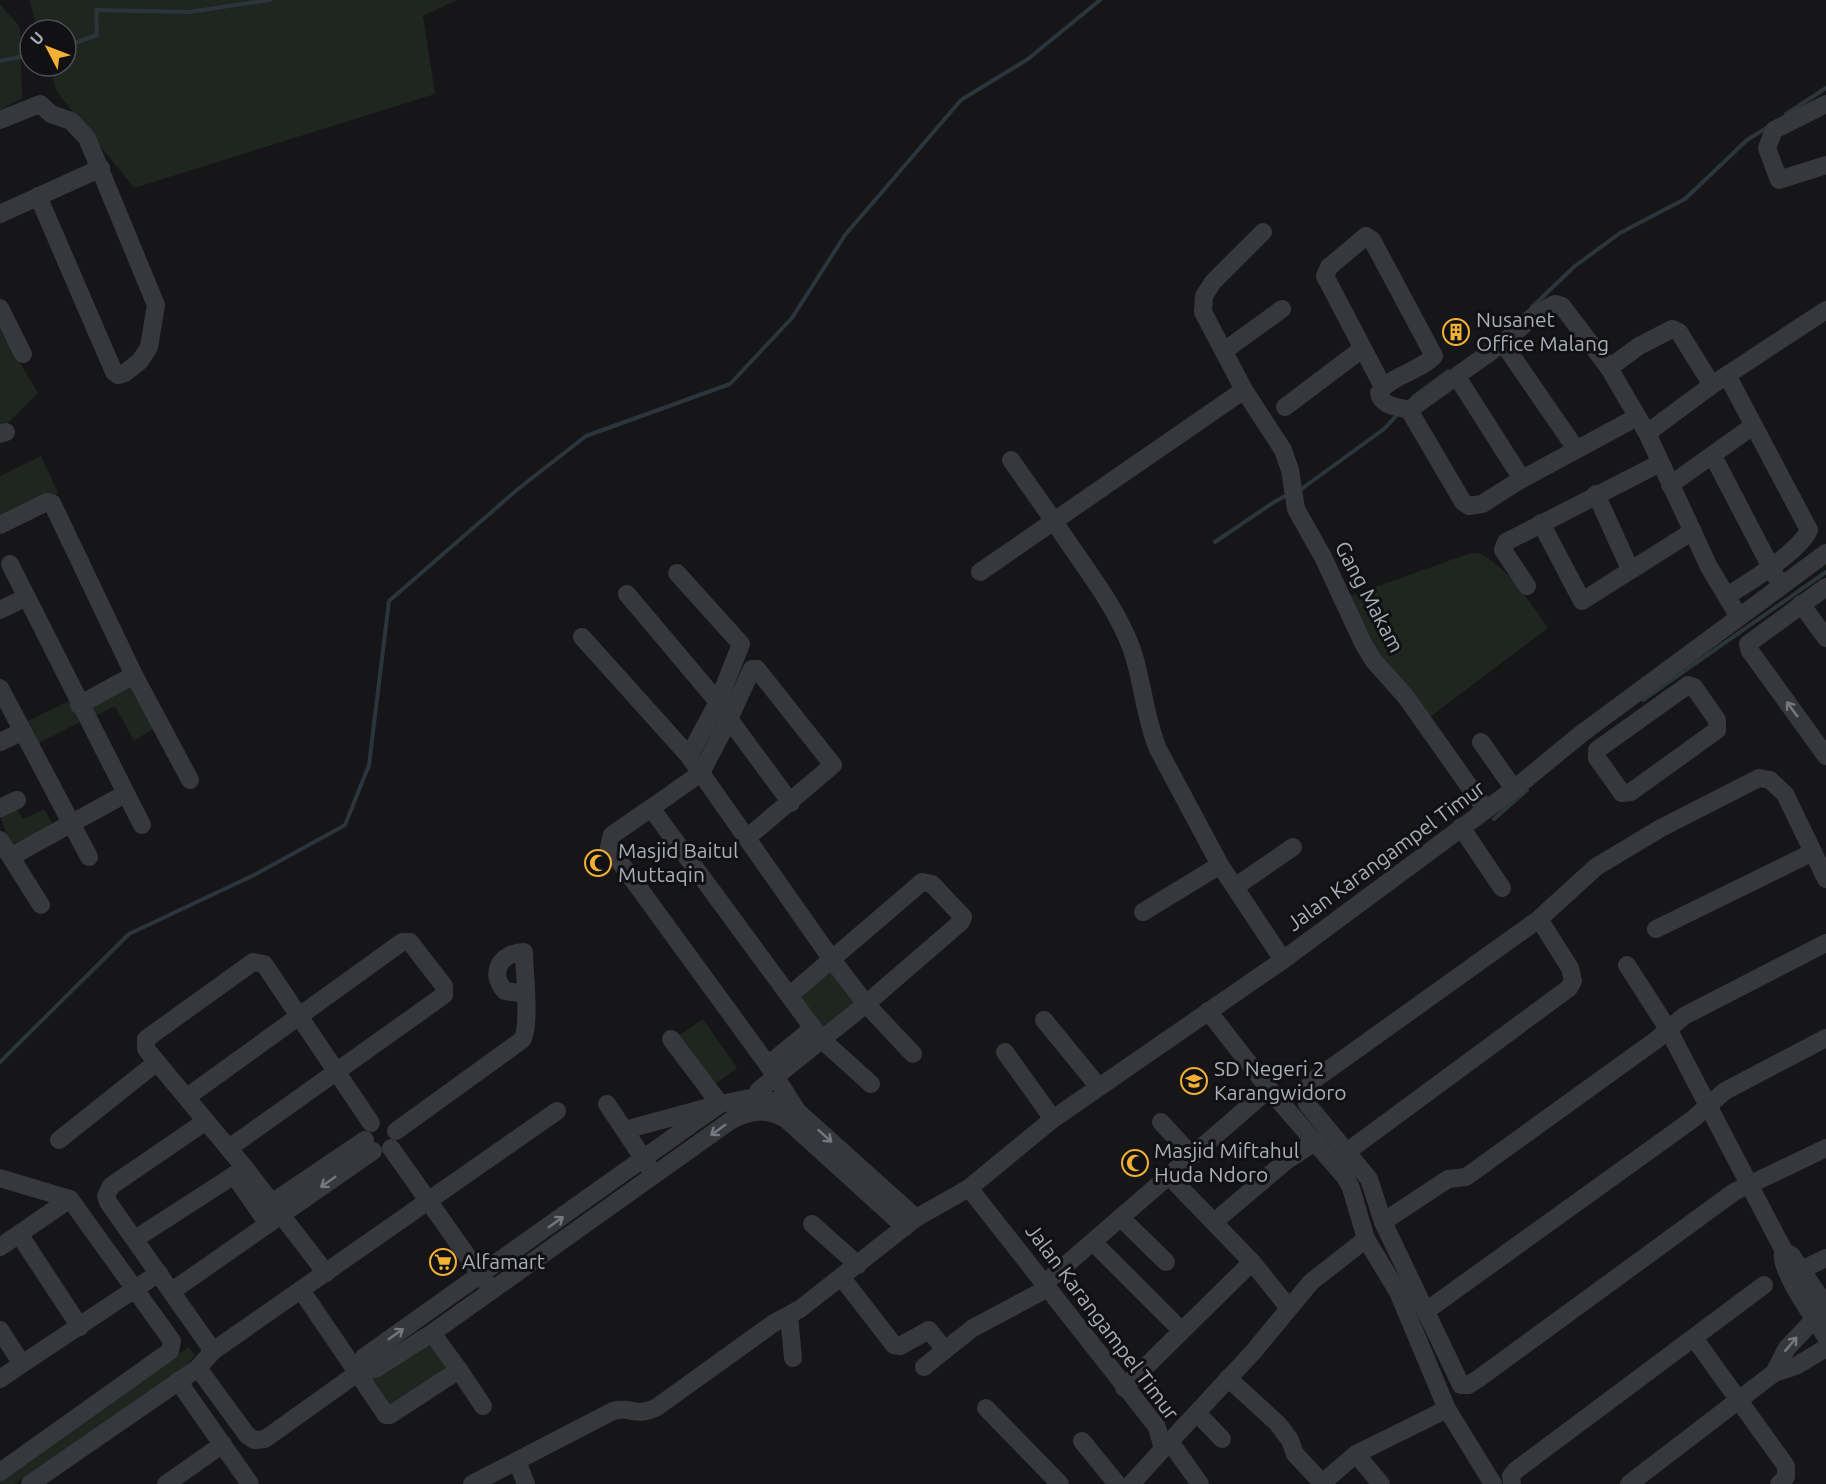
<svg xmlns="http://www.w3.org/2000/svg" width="1826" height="1484" font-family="Ubuntu,sans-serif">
	<rect width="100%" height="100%" fill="#161618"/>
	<g fill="#1e261f">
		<path d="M 29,0 L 457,0 L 423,16 L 435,94 L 134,188 L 57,92 L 49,66 L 66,66 L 66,30 L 38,30 Z"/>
		<path d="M 0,4 L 20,27 L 22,98 L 0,110 Z"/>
		<path d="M 0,330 L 38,393 L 9,422 L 0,426 Z"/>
		<path d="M 41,456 L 58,493 L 0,521 L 0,476 Z"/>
		<path d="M 1479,553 C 1510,569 1528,600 1548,628 L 1426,720 L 1377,661 L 1347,597 L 1468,554 Z"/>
		<path d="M 132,683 L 154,728 L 134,741 L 115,706 L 90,719 L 85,711 Z"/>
		<path d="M 69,701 L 80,722 L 35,745 L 24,723 Z"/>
		<path d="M 16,807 L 23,819 L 44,809 L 54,827 L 11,845 L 0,816 Z"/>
		<path d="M 830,971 L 856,1005 L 822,1031 L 797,997 Z"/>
		<path d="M 703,1019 L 737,1068 L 713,1086 L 678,1036 Z"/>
		<path d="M 431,1339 L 450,1369 L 389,1408 L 370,1378 Z"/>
		<path d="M 189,1347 L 195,1356 L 183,1368 L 15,1484 L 0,1484 L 0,1480 Z"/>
	</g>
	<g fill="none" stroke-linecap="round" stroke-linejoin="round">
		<g stroke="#2c353c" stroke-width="4">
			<path d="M 66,46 L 97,35 L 96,10 L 189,12 L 270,0"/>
			<path d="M 0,61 L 24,56"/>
			<path d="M 1786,114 L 1826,88"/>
			<path d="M 1532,307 L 1575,266 L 1620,233 L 1685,199 L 1747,140 L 1768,127"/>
			<path d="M 1413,397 L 1448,371"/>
			<path d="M 1300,490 L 1384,429 L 1398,414"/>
			<path d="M 1215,542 L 1274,502 L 1287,495"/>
			<path d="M 1643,700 L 1826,572"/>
			<path d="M 1494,819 L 1527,790"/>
			<path d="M 0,1062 L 129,934 L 256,874 L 345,825 L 369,765 L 389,601 L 518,489 L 586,436 L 730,384 L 792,318 L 845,235 L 961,100 L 1028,59 L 1100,0"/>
		</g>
		<g stroke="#37383d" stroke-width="18">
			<path d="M 1826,104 L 1774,130 L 1767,148 L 1779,180 L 1826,165"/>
			<path d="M 0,120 L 40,104 L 51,114 L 71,121 L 87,138 L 156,305 L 149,347 L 140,361 L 125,373 L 118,375 L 114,372 L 38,196"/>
			<path d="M 0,214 L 101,168"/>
			<path d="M 1263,232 L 1213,282 L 1204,296 L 1203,312 L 1244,390 L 1283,450 L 1290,470 L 1296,509 L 1323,557 L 1363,643 L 1373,660 L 1406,697 L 1486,810"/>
			<path d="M 0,308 L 23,354"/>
			<path d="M 1503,343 L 1576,449"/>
			<path d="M 1224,351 L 1282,309"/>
			<path d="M 1609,368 L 1639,346 L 1672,329 L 1679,332 L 1712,385"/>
			<path d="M 1727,375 L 1809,530 C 1799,552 1749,582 1727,596"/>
			<path d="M 1457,377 L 1522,479"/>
			<path d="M 1385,385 L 1381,383 L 1325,276 L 1329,267 L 1366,236 L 1372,240 L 1434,356 C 1419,372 1391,375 1379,393 C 1381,406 1398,407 1409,410 L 1463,502 L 1469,506 L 1482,504 L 1522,479 L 1637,417"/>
			<path d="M 1244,390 L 1054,521 C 1080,562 1114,602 1131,647 C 1143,680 1144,716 1158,749 L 1220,865 L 1283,960"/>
			<path d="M 1285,407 L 1362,349"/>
			<path d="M 1409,410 L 1503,343 L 1536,314 L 1555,304 L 1562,306 L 1609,368 L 1647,433 L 1709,567 L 1739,617"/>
			<path d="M 1647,433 L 1712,385 L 1826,310"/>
			<path d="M 0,434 L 6,432"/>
			<path d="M 1713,456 L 1776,577"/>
			<path d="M 1670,485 L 1753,426"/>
			<path d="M 1596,494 L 1630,569"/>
			<path d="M 1541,523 L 1582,601 L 1693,531"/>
			<path d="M 0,525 L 47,502 L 52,503 L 134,675 L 190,780"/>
			<path d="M 10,564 L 142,825"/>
			<path d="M 980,572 L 1054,521 L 1011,460"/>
			<path d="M 677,573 L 741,644 L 718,702 L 689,756"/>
			<path d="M 1527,586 L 1503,550 L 1506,542 L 1660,463"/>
			<path d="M 1826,587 L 1748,644 L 1750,651 L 1826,756"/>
			<path d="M 627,594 L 718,702"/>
			<path d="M 1801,604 L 1826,638"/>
			<path d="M 0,610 L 25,598"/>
			<path d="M 582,637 L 689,756 L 833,961 L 866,1004 L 913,1054"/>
			<path d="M 1688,685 L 1694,687 L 1717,720 L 1717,730 L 1631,792 L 1622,793 L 1597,758 L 1597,750 Z"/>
			<path d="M 0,688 L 89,857"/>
			<path d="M 79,705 L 134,675"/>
			<path d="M 729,719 L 750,673 L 752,669 L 757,669 L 833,765 L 748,837"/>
			<path d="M 0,742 L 21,732"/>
			<path d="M 1481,742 L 1514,789"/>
			<path d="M 791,803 L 729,719 L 701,773 L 651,808 L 821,1039 L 871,1084"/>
			<path d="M 0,808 L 17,800"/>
			<path d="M 651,808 L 612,835 L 609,847 L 768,1065 L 796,1109"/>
			<path d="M 1461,827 L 1502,888"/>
			<path d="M 0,840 L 41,905"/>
			<path d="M 12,856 L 125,794"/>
			<path d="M 1826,879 L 1785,794 L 1770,780 L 1759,778 L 1661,828 L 1596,867 L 1539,919 L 1314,1080 C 1306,1088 1304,1093 1307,1104 L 1369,1179 L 1383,1222 L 1461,1385 L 1468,1385 L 1478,1379 L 1734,1192 L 1826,1148"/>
			<path d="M 1235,887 L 1293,847"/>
			<path d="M 1143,912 L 1220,865"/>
			<path d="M 1656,929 L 1813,852"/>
			<path d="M 1627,965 L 1668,1029 L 1784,1251 L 1792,1256 L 1826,1306"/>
			<path d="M 1208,1011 L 1269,1089 L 1345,1177 L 1351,1188 L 1366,1239 L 1398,1292 L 1447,1409 L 1493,1484"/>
			<path d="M 1044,1020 L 1098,1086"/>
			<path d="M 1005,1052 L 1053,1119"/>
			<path d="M 768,1065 L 813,1028"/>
			<path d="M 187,1097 L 402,942 L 410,942 L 444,986 L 444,995 L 229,1148"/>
			<path d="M 607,1104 L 651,1170"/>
			<path d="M 753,1104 L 759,1090 L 866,1004 L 961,922 L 963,917 L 932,884 L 922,882 L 790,995"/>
			<path d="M 206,1121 L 111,1186 L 106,1196 L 108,1202 L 213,1351"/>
			<path d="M 1161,1122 L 1192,1156"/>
			<path d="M 625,1130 L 720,1104 L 671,1039"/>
			<path d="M 396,1131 L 522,1040 C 531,1026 524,971 524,952 C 501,953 488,972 505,991 L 525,994"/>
			<path d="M 59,1140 L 157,1062"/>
			<path d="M 391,1148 L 487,1284"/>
			<path d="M 1348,1151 L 1569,988 L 1573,981 L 1570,968 L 1539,919"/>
			<path d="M 234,1175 L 268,1224"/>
			<path d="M 1169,1176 L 1252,1262 L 1289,1308"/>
			<path d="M 0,1178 L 70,1199 L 172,1341 L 170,1351 L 0,1472"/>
			<path d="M 273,1202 L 365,1140"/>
			<path d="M 1121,1218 L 1166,1262"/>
			<path d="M 1214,1222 L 1286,1161 L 1316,1141"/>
			<path d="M 1383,1222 L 1448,1179 L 1466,1177 L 1656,1040 L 1684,1016 L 1826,943"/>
			<path d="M 812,1224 L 858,1265"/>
			<path d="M 19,1234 L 80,1327"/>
			<path d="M 135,1239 L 245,1168"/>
			<path d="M 1093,1242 L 1181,1330"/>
			<path d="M 0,1247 L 70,1199"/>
			<path d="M 1783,1253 C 1779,1270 1816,1321 1826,1337"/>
			<path d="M 326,1273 L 245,1168 L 146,1049 L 146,1039 L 253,962 L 264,964 L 371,1123"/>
			<path d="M 1791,1275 L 1826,1258"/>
			<path d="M 842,1278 L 894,1345 L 900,1346 L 929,1330 L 945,1350 L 973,1328 L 1048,1288"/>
			<path d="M 1045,1283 L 1269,1089"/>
			<path d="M 301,1290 L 386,1415 L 390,1415 L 459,1370 L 432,1333"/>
			<path d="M 172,1291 L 373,1151"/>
			<path d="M 1426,1311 L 1693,1119 L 1725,1091 L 1826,1038"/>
			<path d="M 789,1316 L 793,1358"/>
			<path d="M 0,1330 L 22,1364 L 159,1273"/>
			<path d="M 1694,1338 L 1786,1466 L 1786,1477 L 1779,1484"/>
			<path d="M 924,1367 L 945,1350"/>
			<path d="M 198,1368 L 247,1435 L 254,1440 L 265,1439 L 356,1374 L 377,1368 L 432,1333 L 730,1121 C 750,1110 766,1108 786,1119 L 905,1227"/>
			<path d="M 459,1370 L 483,1406"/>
			<path d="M 1774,1373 L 1796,1366 L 1826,1348"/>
			<path d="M 356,1374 L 364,1357 L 720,1104 L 755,1097 L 784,1103 L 797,1111 L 916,1218"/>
			<path d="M 1228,1378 L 1278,1424 L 1290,1440 L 1295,1454 L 1322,1483"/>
			<path d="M 0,1379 L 22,1364"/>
			<path d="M 178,1381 L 250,1484"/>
			<path d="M 1124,1388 L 1252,1262"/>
			<path d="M 986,1408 L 1060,1484"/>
			<path d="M 1197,1413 L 1222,1439"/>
			<path d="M 1082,1441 L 1117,1484"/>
			<path d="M 1170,1442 L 1200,1484"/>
			<path d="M 1163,1449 L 1254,1351 L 1311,1282 L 1366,1239"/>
			<path d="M 1356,1454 L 1381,1484"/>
			<path d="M 517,1461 L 526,1484"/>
			<path d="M 30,1484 L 198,1368 L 213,1351 L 557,1111"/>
			<path d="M 166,1484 L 223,1444"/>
			<path d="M 472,1484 L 613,1411 C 632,1406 636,1418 657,1407 L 774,1323 L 800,1309 L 916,1218 L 969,1188"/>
			<path d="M 1131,1484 L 1163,1449 L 1157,1427 L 969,1188 L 1053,1119 L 1283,960 L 1514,789 L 1581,734 L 1826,553"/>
			<path d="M 1321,1484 L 1356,1454 L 1447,1409"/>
			<path d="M 1512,1484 L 1511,1476 L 1515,1471 L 1764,1285"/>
			<path d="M 1629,1484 L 1774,1373 L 1787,1348 L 1826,1307"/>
		</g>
	</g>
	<defs><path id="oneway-shaft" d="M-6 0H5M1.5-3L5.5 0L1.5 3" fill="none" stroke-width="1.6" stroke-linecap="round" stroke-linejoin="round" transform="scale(1.5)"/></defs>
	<g stroke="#757881">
		<use href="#oneway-shaft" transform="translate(1792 709) rotate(-126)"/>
		<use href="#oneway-shaft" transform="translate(718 1130) rotate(144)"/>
		<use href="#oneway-shaft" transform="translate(825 1136) rotate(42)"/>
		<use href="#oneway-shaft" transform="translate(328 1182) rotate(145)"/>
		<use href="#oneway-shaft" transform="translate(556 1222) rotate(-35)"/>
		<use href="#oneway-shaft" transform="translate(396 1334) rotate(-35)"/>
		<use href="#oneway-shaft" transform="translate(1791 1344) rotate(-50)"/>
	</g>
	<defs>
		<symbol id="building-ring" viewBox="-11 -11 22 22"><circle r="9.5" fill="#111113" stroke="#f2b134" stroke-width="1.5"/><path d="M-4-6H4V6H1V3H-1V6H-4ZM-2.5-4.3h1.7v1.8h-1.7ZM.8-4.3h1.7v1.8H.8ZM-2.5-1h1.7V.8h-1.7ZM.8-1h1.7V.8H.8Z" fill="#f2b134"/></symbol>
		<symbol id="mosque-ring" viewBox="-11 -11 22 22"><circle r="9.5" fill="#111113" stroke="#f2b134" stroke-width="1.5"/><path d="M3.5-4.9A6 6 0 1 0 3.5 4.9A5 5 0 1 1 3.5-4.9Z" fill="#f2b134"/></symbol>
		<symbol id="school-ring" viewBox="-11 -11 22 22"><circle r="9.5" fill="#111113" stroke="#f2b134" stroke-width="1.5"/><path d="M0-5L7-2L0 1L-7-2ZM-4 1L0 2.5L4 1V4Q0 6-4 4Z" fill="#f2b134"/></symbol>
		<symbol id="supermarket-ring" viewBox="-11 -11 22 22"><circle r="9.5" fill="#111113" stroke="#f2b134" stroke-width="1.5"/><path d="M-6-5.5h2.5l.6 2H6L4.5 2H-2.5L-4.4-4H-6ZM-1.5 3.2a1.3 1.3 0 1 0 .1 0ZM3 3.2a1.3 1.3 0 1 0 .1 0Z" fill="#f2b134"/></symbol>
	</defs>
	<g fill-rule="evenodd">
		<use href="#building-ring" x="1441" y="317" width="30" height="30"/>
		<use href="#mosque-ring" x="583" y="848" width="30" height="30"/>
		<use href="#school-ring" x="1179" y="1066" width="30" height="30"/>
		<use href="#mosque-ring" x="1120" y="1148" width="30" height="30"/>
		<use href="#supermarket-ring" x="428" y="1247" width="30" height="30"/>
	</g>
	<g text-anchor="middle" stroke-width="6" stroke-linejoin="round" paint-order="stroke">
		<g font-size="21" fill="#a8adb8" stroke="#111113" text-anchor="start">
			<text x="1476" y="327">Nusanet<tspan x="1476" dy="24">Office Malang</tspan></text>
			<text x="618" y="858">Masjid Baitul<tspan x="618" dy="24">Muttaqin</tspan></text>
			<text x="1214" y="1076">SD Negeri 2<tspan x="1214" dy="24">Karangwidoro</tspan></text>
			<text x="1154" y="1158">Masjid Miftahul<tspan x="1154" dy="24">Huda Ndoro</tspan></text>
			<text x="462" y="1269">Alfamart</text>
		</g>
		<g font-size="21" fill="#a8adb8" stroke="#111113">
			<text transform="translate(1369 597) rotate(62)" y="7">Gang Makam</text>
			<text transform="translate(1386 856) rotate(-36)" y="7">Jalan Karangampel Timur</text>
			<text transform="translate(1102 1322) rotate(53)" y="7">Jalan Karangampel Timur</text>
		</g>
	</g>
	<g transform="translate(48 48) rotate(312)"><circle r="28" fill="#111113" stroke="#4d4f55" stroke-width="1.5"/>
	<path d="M0-4.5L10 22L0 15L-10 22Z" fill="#f2b134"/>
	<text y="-9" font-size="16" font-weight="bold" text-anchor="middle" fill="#a8adb8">U</text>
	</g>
</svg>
